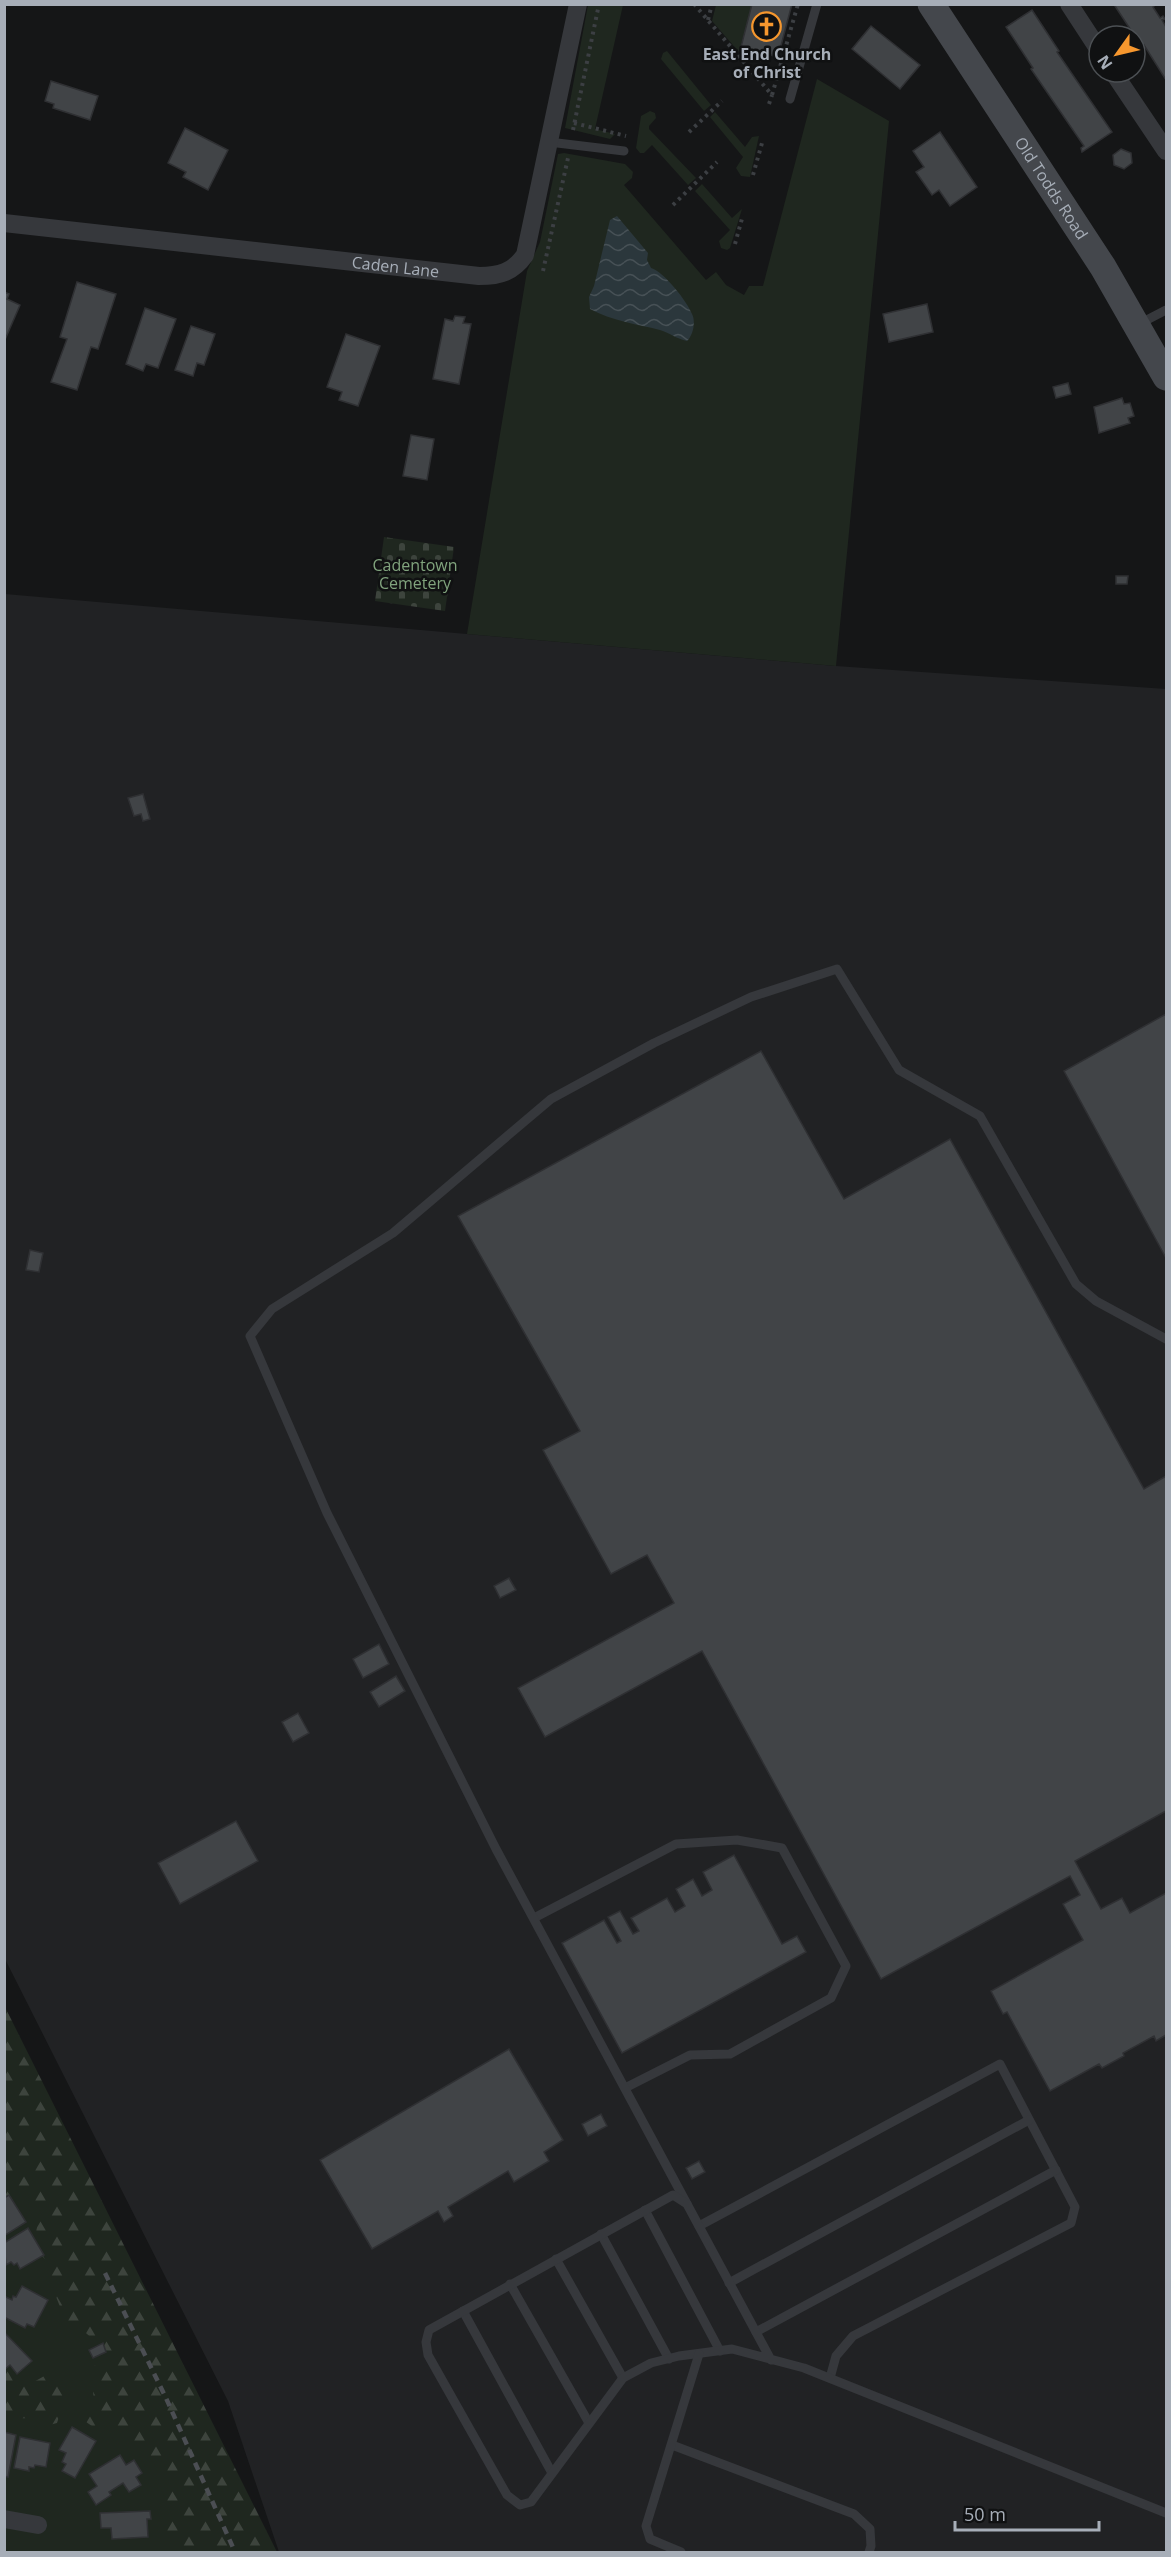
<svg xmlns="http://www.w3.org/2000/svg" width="1171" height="2557" font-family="'Open Sans',sans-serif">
	<defs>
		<pattern id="forest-firs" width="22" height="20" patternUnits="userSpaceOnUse" patternTransform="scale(1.5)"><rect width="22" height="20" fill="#1f271f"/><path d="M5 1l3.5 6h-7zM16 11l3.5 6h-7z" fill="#3d443d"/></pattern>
		<pattern id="cemetery-stones" width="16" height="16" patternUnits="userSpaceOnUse" patternTransform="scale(1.5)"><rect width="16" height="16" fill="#1f271f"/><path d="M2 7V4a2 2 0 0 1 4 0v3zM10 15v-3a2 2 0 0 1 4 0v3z" fill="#3d443d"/></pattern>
		<pattern id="water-waves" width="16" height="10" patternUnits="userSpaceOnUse" patternTransform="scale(1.5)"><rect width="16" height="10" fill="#2b373c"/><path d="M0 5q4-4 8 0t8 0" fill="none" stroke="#475156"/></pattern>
	</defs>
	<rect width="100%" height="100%" fill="#151617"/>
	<path fill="#212224" d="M 5,594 L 836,666 L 1166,689 L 1166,2552 L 279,2552 L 228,2401 L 5,1959 Z"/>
	<g fill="#1f271f">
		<path d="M 588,5 L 623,5 L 595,129 L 615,134 L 610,139 L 565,128 Z"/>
		<path d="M 716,5 L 752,5 L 739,52 L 712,21 Z"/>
		<path d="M 667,51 L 711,105 L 704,111 L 661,59 L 663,53 Z"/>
		<path d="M 817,79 L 889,121 L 836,666 L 467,634 L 527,271 L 540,242 L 558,154 L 564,153 L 625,164 L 633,172 L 632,178 L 624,185 L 706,280 L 716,272 L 726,285 L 744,295 L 749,286 L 763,286 Z"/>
		<path d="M 650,111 L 655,113 L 656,118 L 649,126 L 649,129 L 696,178 L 688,185 L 652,145 L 644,153 L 640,153 L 636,148 L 641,116 Z"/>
		<path d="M 715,112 L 745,147 L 752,137 L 759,136 L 750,177 L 741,176 L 736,168 L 743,157 L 710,117 Z"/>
		<path d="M 702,184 L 732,218 L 742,209 L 730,248 L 727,250 L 721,248 L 719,241 L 730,230 L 695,191 Z"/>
		<path d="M 4,2147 L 171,2479 L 191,2552 L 5,2552 Z"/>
	</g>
	<g fill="url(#forest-firs)">
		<path d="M 4,2005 L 277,2552 L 178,2552 C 159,2540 165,2525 160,2505 L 171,2492 L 163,2476 L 135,2456 L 134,2441 L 120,2429 L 99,2431 L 79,2417 L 94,2402 L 91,2369 L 101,2360 C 95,2342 91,2331 71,2327 L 64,2317 L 48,2276 L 53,2266 L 34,2249 L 37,2226 L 29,2207 L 8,2201 L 5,2197 Z"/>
		<path d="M 4,2365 L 19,2368 L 32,2383 L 46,2375 L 64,2382 L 66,2394 L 57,2423 L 45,2426 C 23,2413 26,2420 5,2421 Z"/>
	</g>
	<path fill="url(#cemetery-stones)" d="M 384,537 L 454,547 L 445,611 L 375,601 Z"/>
	<path fill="url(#water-waves)" d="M 617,216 L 648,253 L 647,260 L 651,268 C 664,272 687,301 692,314 C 696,322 693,335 687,341 C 677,339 670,333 660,330 C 637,324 612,321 590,309 L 589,297 L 594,286 L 610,220 Z"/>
	<g fill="#414447" stroke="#2f3033" stroke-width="1.5">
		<path d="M 752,4 L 792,4 L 778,57 L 741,47 Z"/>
		<path d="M 1117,4 L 1156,4 L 1153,7 L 1160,18 L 1163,16 L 1165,19 L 1162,20 L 1166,27 L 1166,80 L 1144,45 L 1142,47 L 1115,6 Z"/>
		<path d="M 1032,10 L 1059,51 L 1057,52 L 1112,132 L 1082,152 L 1081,148 L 1084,146 L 1031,69 L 1033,68 L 1006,27 Z"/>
		<path d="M 871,26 L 920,65 L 900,89 L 852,49 Z"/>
		<path d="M 51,81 L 98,96 L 90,120 L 53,108 L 54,104 L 45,101 Z"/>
		<path d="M 185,128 L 228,150 L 208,190 L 183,177 L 186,172 L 168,163 Z"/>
		<path d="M 940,132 L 977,187 L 950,206 L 939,190 L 932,195 L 916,172 L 924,167 L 913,151 Z"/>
		<path d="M 1121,149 L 1131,153 L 1132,163 L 1124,169 L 1114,165 L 1113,155 Z"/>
		<path d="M 77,282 L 116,294 L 98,349 L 91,347 L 77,390 L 51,382 L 67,339 L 60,337 Z"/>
		<path d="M 4,292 L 9,294 L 7,299 L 20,305 L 4,342 Z"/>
		<path d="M 927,304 L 933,332 L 889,342 L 883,314 Z"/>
		<path d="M 145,308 L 176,319 L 158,368 L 146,364 L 143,371 L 126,364 Z"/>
		<path d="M 455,316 L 465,317 L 463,323 L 471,324 L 459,384 L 433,379 L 445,319 L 453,321 Z"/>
		<path d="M 191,326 L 215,334 L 204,365 L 197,363 L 193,376 L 175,370 Z"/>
		<path d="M 346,334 L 380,346 L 358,406 L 339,400 L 342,392 L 327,387 Z"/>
		<path d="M 1068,383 L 1071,394 L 1056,398 L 1053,387 Z"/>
		<path d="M 1122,398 L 1124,404 L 1130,403 L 1134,416 L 1128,418 L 1130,423 L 1099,433 L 1094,407 Z"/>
		<path d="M 411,435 L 434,439 L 427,480 L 403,476 Z"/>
		<path d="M 1116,576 L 1128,576 L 1127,584 L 1116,584 Z"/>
		<path d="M 143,794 L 150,819 L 143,821 L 141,814 L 134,816 L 128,798 Z"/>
		<path d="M 1166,1014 L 1166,1258 L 1064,1071 Z"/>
		<path d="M 761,1051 L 844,1199 L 950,1139 L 1144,1489 L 1166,1476 L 1166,1811 L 1075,1861 L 1101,1909 L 1122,1898 L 1130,1913 L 1166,1893 L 1166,2035 L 1156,2041 L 1154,2036 L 1123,2053 L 1124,2056 L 1102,2068 L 1099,2064 L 1050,2091 L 1007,2012 L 1003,2014 L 991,1991 L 1083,1940 L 1063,1904 L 1080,1895 L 1070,1876 L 881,1979 L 702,1651 L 545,1737 L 518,1688 L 674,1603 L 647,1555 L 611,1574 L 543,1450 L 580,1431 L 458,1216 Z"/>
		<path d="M 30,1250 L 43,1253 L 39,1272 L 26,1270 Z"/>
		<path d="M 509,1578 L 516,1590 L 500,1598 L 494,1586 Z"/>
		<path d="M 379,1644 L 389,1664 L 363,1678 L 353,1659 Z"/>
		<path d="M 396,1676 L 405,1691 L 379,1707 L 370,1692 Z"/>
		<path d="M 298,1713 L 309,1733 L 293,1742 L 282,1722 Z"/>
		<path d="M 236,1821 L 258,1861 L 180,1904 L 158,1863 Z"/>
		<path d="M 734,1855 L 782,1944 L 797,1936 L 806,1952 L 622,2053 L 562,1943 L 604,1920 L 617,1943 L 621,1941 L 608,1917 L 620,1911 L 633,1934 L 639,1931 L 631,1918 L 667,1898 L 675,1912 L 685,1906 L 676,1889 L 693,1879 L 702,1896 L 712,1890 L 703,1872 Z"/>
		<path d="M 509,2049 L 563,2140 L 544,2152 L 549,2161 L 514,2182 L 508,2171 L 448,2207 L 453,2216 L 444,2222 L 438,2211 L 372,2249 L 320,2160 Z"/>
		<path d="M 601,2114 L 607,2126 L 588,2136 L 582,2124 Z"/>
		<path d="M 699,2161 L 705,2172 L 692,2179 L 686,2168 Z"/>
		<path d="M 9,2195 L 26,2222 L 4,2236 L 4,2198 Z"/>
		<path d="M 28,2228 L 44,2255 L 20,2269 L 17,2263 L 14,2265 L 11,2262 L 6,2265 L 4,2243 Z"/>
		<path d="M 22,2286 L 48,2300 L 34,2327 L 27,2324 L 25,2328 L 4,2317 L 4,2296 L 12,2300 L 13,2296 L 16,2297 Z"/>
		<path d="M 4,2332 L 32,2361 L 17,2374 L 10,2365 L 4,2370 Z"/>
		<path d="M 103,2343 L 106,2352 L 93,2358 L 89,2350 Z"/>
		<path d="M 72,2427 L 96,2441 L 75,2478 L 62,2471 L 66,2464 L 62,2462 L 66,2453 L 59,2450 Z"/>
		<path d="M 4,2432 L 16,2435 L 8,2477 L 4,2476 Z"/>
		<path d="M 20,2437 L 50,2443 L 46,2467 L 35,2465 L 34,2468 L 29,2467 L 29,2471 L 14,2468 Z"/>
		<path d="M 120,2455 L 126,2465 L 134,2460 L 142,2473 L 136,2477 L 141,2485 L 129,2492 L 123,2483 L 109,2492 L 111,2495 L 96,2505 L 88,2492 L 97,2486 L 89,2474 Z"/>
		<path d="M 150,2511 L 151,2519 L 147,2519 L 148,2537 L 112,2539 L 111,2528 L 101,2528 L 100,2513 Z"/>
	</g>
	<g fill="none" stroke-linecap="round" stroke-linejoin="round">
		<g stroke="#3c3f43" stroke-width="4" stroke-dasharray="3 4.5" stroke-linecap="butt">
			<path d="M 694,4 L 772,95 L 798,4"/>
			<path d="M 708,20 L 712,4"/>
			<path d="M 741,58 L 743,48"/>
			<path d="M 756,76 L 762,53"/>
			<path d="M 769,104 L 772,95"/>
			<path d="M 574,123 L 626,136"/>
			<path d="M 573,130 L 599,4"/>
			<path d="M 689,132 L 722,101"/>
			<path d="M 753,175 L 762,143"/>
			<path d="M 673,205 L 717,162"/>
			<path d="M 735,244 L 743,215"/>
			<path d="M 543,271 L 568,158"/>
		</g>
		<g stroke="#36383c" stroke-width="9">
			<path d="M 790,99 L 817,4"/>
			<path d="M 549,142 L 624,151"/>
			<path d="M 1139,324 L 1166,310"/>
			<path d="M 534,1918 L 676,1844 L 737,1840 L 782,1848 L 846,1966 L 831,1998 L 730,2054 L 690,2055 L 625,2088"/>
			<path d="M 687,2204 L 496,1849 L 327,1513 L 250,1336 L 272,1309 L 393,1233 L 551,1099 L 654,1043 L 751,997 L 837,969 L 899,1070 L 980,1116 L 1076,1284 L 1096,1301 L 1166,1339"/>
			<path d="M 645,2210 L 720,2351"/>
			<path d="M 699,2226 L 1000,2064 L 1075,2207 L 1071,2223 L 853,2336 L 836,2356 L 830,2378"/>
			<path d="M 601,2234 L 669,2359"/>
			<path d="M 556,2259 L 623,2378"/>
			<path d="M 729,2283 L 1029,2120"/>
			<path d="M 510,2284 L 589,2423"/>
			<path d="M 463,2311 L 552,2473"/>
			<path d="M 756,2332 L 1056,2170"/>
			<path d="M 771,2360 L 687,2204 L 673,2195 L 429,2330 L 426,2342 L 428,2355 L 507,2495 L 520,2505 L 531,2502 L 623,2378 L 651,2363 L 679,2356 L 732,2349 L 804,2368 L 1166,2513"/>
			<path d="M 672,2445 L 854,2514 L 870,2529 L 871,2546 L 869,2552"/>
			<path d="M 681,2552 L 650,2539 L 646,2526 L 699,2354"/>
		</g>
		<g stroke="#36383c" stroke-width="18">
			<path d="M 1069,4 L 1099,50"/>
			<path d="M 1113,72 L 1166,151"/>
			<path id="s1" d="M 4,223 L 479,276 C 500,276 513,272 525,255 L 578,4"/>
			<path d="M 4,2519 L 38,2525"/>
		</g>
		<path stroke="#44474c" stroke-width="27" id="s2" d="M 931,4 L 1103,267 L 1166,377"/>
		<path stroke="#4b4e53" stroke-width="4.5" stroke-dasharray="8 6" stroke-linecap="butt" d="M 105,2273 L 166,2398 L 235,2552"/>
	</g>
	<defs>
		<symbol id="church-ring" viewBox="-11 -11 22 22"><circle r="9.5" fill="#101112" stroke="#f6972e" stroke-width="1.5"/><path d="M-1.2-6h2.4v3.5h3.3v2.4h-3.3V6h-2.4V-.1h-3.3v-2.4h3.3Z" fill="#f6972e"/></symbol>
	</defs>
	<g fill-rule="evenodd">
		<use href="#church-ring" x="750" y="10" width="33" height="33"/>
	</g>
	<g text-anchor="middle" stroke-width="5" stroke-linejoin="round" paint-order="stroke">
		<g font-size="16" font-weight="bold" fill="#a7aeb8" stroke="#101112">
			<text x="767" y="60">East End Church<tspan x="767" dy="18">of Christ</tspan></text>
		</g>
		<g font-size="16" fill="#a7aeb8" stroke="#101112">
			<text dy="6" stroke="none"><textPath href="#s2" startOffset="220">Old Todds Road</textPath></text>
			<text dy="6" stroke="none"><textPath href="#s1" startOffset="394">Caden Lane</textPath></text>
		</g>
		<g font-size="16" fill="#80a37d" stroke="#101112">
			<text x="415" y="571">Cadentown<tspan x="415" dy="18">Cemetery</tspan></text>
		</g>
	</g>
	<rect width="1171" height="2557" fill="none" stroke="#a7aeb8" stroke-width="12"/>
	<g transform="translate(1117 54) rotate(236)"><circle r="28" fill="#101112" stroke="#4c5054" stroke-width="1.5"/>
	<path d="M0-4.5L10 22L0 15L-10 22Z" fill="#f6972e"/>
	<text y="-9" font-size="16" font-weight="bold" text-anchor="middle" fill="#a7aeb8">N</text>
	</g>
	<path d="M955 2521v9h144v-9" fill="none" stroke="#a7aeb8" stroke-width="3"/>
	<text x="964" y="2521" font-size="18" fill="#a7aeb8" stroke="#101112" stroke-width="4.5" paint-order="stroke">50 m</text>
</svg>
